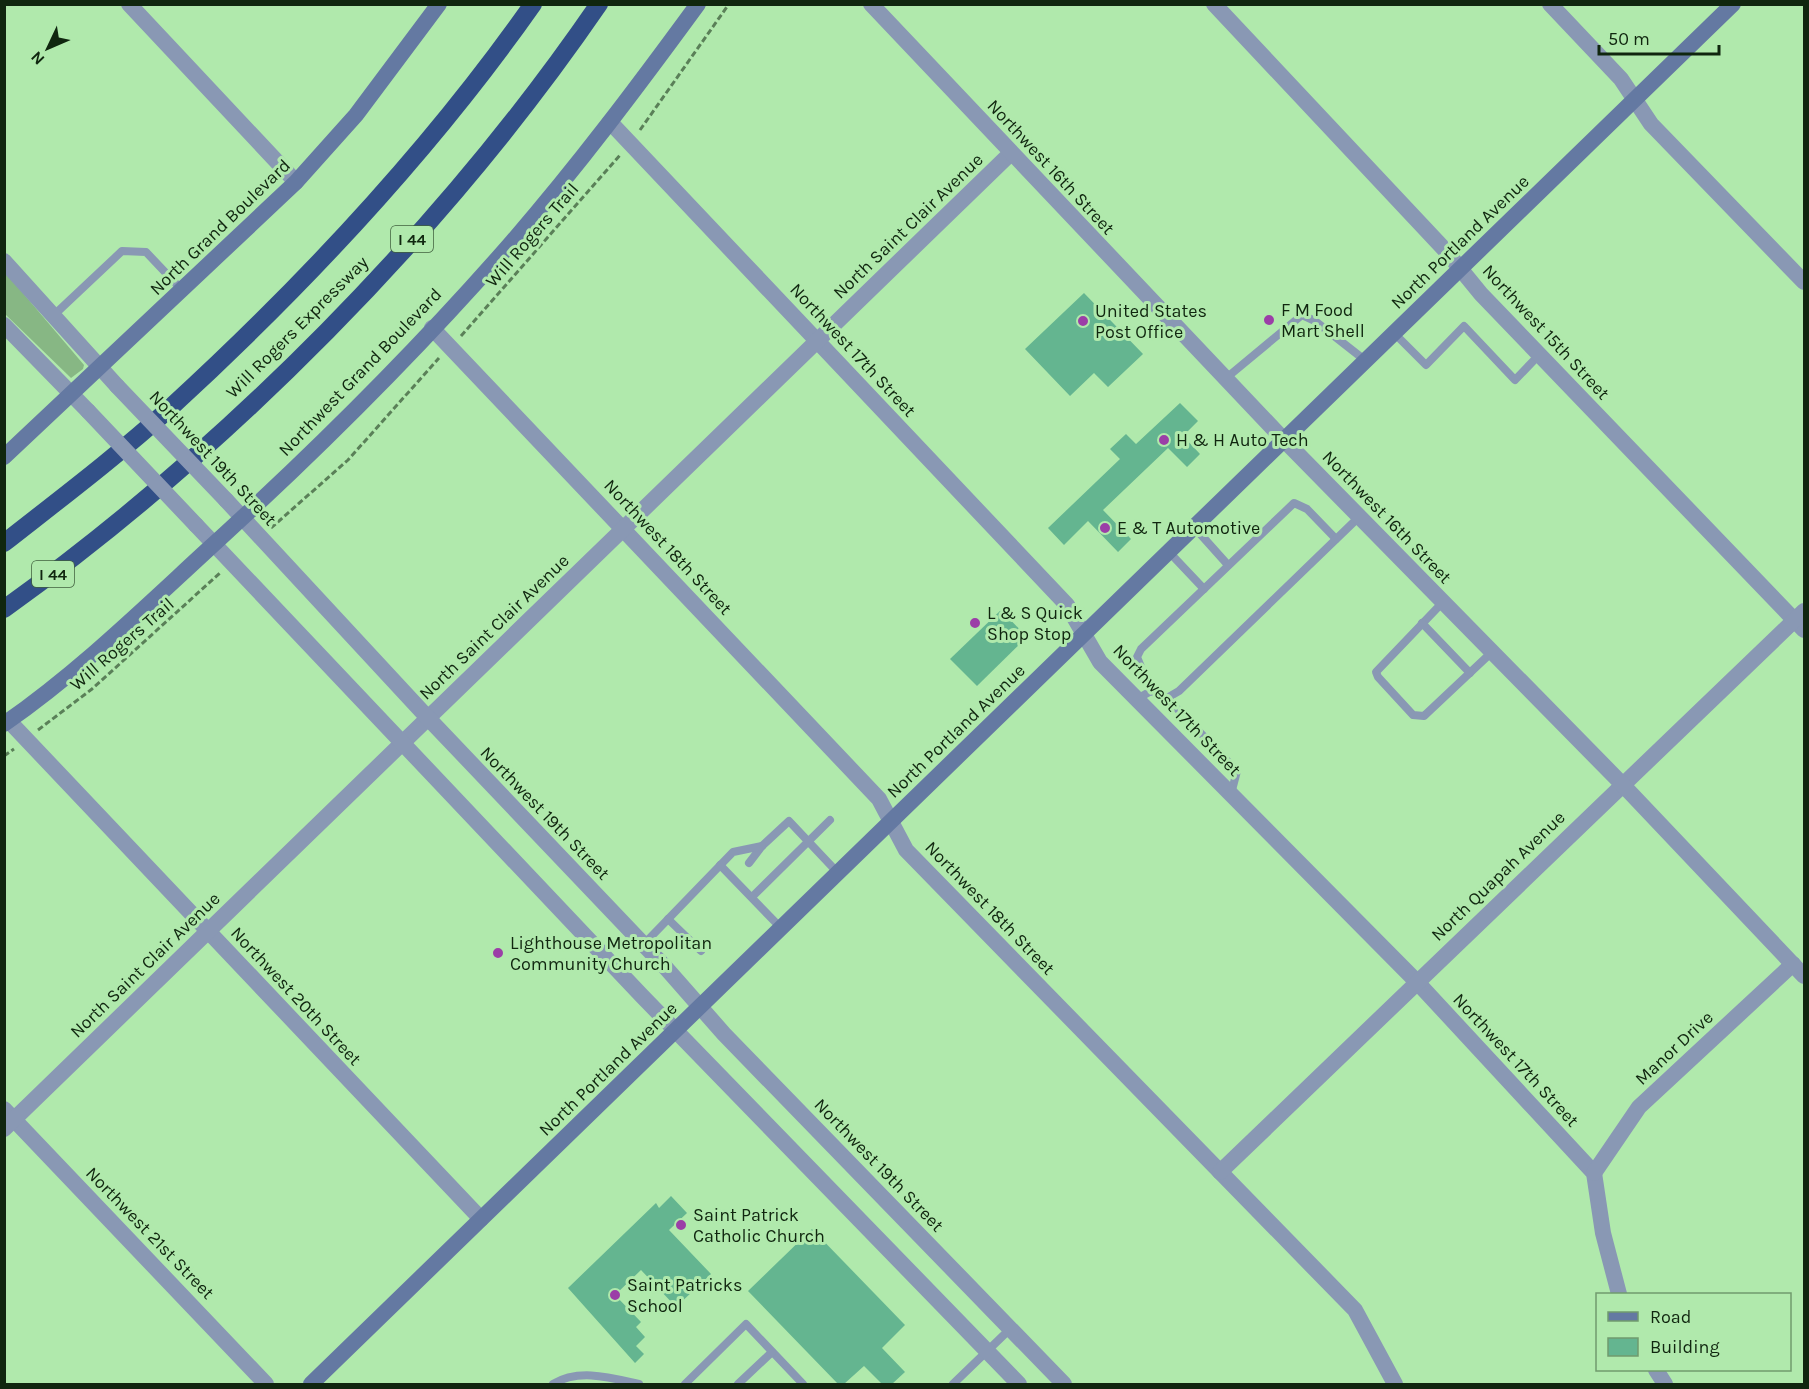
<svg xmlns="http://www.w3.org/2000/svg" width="1809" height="1389" font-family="Karla,sans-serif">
	<rect width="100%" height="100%" fill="#b0e9ac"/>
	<path fill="#87b784" d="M 5,272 L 84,365 L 83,369 L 71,378 L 5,314 Z"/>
	<g fill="#64b590">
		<path d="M 1084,293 L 1143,354 L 1108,387 L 1094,373 L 1070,396 L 1025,349 Z"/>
		<path d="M 1180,403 L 1198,421 L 1183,436 L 1200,454 L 1187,467 L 1168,448 L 1103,510 L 1131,539 L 1118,552 L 1088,521 L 1064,545 L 1048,528 L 1120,459 L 1110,449 L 1126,434 L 1136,444 Z"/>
		<path d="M 1001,610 L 1027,637 L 977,686 L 950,659 Z"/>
		<path d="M 671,1196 L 687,1213 L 669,1230 L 711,1274 L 676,1307 L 641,1270 L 615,1295 L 641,1322 L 636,1327 L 645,1337 L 636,1346 L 644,1354 L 635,1363 L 568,1288 L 656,1203 L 659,1208 Z"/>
		<path d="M 812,1229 L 905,1325 L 882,1348 L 905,1372 L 892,1384 L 882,1384 L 864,1366 L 844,1384 L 838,1384 L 748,1291 Z"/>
	</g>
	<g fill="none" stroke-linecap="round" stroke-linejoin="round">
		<g stroke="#5a8058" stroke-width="3" stroke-dasharray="6 3" stroke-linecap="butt">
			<path d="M 640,130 L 729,4"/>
			<path d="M 461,336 L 621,154"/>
			<path d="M 271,528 L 348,460 L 439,358"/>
			<path d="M 38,730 L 92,689 L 221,572"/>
			<path d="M 4,756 L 14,749"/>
		</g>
		<g stroke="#8998b4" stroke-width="8">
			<path d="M 54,315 L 122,251 L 146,252 L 182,290"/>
			<path d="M 1394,333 L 1426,365 L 1464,326 L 1515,380 L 1539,355"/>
			<path d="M 1225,379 L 1302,315 L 1315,321 L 1366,361"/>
			<path d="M 1194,527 L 1228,565"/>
			<path d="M 1169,552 L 1204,589"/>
			<path d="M 1443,602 L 1376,672 L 1378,677 L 1413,715 L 1424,716 L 1492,652"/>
			<path d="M 1422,623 L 1470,673"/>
			<path d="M 1151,691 L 1137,657 L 1141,649 L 1294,503 L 1307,509 L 1336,539"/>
			<path d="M 1167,698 L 1237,771 L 1231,794"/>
			<path d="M 1137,699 L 1151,691 L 1167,698 L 1179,691 L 1359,517"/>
			<path d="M 749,863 L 762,846 L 789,821 L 838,873"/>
			<path d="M 720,865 L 781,928"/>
			<path d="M 752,897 L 830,820"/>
			<path d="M 668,919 L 701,951"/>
			<path d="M 643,945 L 733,852 L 762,846"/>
			<path d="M 553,1384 C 579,1368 612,1378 639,1384"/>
			<path d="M 685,1384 L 746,1324 L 803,1384"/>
			<path d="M 738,1384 L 772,1352"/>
			<path d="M 953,1384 L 1010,1329"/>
		</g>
		<g stroke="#8998b4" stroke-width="16">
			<path d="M 129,4 L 296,182"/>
			<path d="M 1214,4 L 1445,250 L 1481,294 L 1804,630"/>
			<path d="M 1550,4 L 1621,79 L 1651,124 L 1804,282"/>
			<path d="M 610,122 L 1067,605 L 1100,662 L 1417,982 L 1594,1173 L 1603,1233 L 1619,1294"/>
			<path d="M 432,328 L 879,799 L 906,850 L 1355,1310 L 1395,1384"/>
			<path d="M 9,721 L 481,1219"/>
			<path d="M 4,1109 L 266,1384"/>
			<path d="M 4,1129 L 1011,153"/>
			<path d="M 1220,1172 L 1804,611"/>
			<path d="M 1594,1173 L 1639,1107 L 1793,964"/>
			<path d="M 1656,1370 L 1665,1384"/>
		</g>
		<g stroke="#8998b4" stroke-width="16">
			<path d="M 871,4 L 1284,440 L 1622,784 L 1804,976"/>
			<path d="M 4,261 L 117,386"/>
			<path d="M 4,325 L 88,411"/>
			<path d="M 226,500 L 428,718 L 666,968 L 724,1034 L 1064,1384"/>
			<path d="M 196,525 L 642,996 L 1019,1384"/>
		</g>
		<g stroke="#6479a2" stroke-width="16">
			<path d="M 4,457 L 296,182 L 356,115 L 439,4"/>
			<path d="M 4,724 C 76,674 139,613 203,554 C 311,456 416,352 512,242 C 578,166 638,86 698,4"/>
			<path d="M 311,1384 L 1733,4"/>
		</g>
		<g stroke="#324f87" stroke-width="18">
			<path d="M 4,543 C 60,499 117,456 170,408 C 303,286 429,152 533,4"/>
			<path d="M 4,609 C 227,449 444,230 599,4"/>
		</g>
		<g stroke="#8998b4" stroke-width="16">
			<path d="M 117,386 L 226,500"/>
			<path d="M 88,411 L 196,525"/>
		</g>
	</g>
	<g fill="#9b3ea7" stroke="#b0e9ac" stroke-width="2">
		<circle cx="1269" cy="320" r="6"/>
		<circle cx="1083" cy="321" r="6"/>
		<circle cx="1164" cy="440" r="6"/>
		<circle cx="1105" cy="528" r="6"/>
		<circle cx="975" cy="623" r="6"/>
		<circle cx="498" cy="953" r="6"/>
		<circle cx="681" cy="1225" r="6"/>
		<circle cx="615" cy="1295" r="6"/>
	</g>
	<g text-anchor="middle" stroke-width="6" stroke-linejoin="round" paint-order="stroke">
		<g fill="#b0e9ac" stroke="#40603e" stroke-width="1.5">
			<rect x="391" y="226" width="42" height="26" rx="4.5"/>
			<rect x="32" y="561" width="42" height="26" rx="4.5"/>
		</g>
		<g font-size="16" font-weight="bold" fill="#10260f">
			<text x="412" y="245">I 44</text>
			<text x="53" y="580">I 44</text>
		</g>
		<g font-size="18" fill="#10260f" stroke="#b0e9ac">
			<text transform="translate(1051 167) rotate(47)" y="6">Northwest 16th Street</text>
			<text transform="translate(908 226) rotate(-44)" y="6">North Saint Clair Avenue</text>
			<text transform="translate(220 227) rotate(-44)" y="6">North Grand Boulevard</text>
			<text transform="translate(532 235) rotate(-49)" y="6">Will Rogers Trail</text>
			<text transform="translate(1460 242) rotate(-44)" y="6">North Portland Avenue</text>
			<text transform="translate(297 327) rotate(-45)" y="6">Will Rogers Expressway</text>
			<text transform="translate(1546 332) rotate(47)" y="6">Northwest 15th Street</text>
			<text transform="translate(853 350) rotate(47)" y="6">Northwest 17th Street</text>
			<text transform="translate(360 372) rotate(-46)" y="6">Northwest Grand Boulevard</text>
			<text transform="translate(213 458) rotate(47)" y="6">Northwest 19th Street</text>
			<text transform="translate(1387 517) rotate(46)" y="6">Northwest 16th Street</text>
			<text transform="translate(668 547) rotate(47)" y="6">Northwest 18th Street</text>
			<text transform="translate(494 627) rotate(-44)" y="6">North Saint Clair Avenue</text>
			<text transform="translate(122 644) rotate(-41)" y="6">Will Rogers Trail</text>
			<text transform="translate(1177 710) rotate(46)" y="6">Northwest 17th Street</text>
			<text transform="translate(956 731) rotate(-44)" y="6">North Portland Avenue</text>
			<text transform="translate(545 813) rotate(46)" y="6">Northwest 19th Street</text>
			<text transform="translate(1498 876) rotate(-44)" y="6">North Quapah Avenue</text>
			<text transform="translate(990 908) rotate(46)" y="6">Northwest 18th Street</text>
			<text transform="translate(145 965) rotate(-44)" y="6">North Saint Clair Avenue</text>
			<text transform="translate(296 996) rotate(47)" y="6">Northwest 20th Street</text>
			<text transform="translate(1674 1048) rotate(-43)" y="6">Manor Drive</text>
			<text transform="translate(1516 1060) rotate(47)" y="6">Northwest 17th Street</text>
			<text transform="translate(608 1069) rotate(-44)" y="6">North Portland Avenue</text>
			<text transform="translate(879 1165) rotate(46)" y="6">Northwest 19th Street</text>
			<text transform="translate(150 1233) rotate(46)" y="6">Northwest 21st Street</text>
		</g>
		<g font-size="18" fill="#10260f" stroke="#b0e9ac" text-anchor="start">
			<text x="1281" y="316">F M Food<tspan x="1281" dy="21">Mart Shell</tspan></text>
			<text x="1095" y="317">United States<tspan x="1095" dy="21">Post Office</tspan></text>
			<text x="1176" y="446">H &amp; H Auto Tech</text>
			<text x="1117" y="534">E &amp; T Automotive</text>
			<text x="987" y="619">L &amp; S Quick<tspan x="987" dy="21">Shop Stop</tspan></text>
			<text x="510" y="949">Lighthouse Metropolitan<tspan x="510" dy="21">Community Church</tspan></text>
			<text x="693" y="1221">Saint Patrick<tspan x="693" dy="21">Catholic Church</tspan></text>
			<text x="627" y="1291">Saint Patricks<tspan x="627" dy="21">School</tspan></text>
		</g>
	</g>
	<rect width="1809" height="1389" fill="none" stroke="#10260f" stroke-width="12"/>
	<rect x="1596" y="1293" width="195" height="78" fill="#b0e9ac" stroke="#709b6d" stroke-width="1.5"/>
	<rect x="1608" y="1312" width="30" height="9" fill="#6479a2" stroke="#709b6d" stroke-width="1.5"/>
	<text x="1650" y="1323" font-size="18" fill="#10260f">Road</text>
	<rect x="1608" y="1338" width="30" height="18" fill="#64b590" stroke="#709b6d" stroke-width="1.5"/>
	<text x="1650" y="1353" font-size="18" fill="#10260f">Building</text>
	<g transform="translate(48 48) rotate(226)" stroke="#b0e9ac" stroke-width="4.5" paint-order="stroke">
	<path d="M0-4.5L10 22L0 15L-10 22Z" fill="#10260f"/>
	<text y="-9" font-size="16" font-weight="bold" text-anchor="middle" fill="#10260f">N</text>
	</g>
	<path d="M1599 45v9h120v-9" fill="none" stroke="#10260f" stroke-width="3"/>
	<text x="1608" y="45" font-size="18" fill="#10260f" stroke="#b0e9ac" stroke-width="4.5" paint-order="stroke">50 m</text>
</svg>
